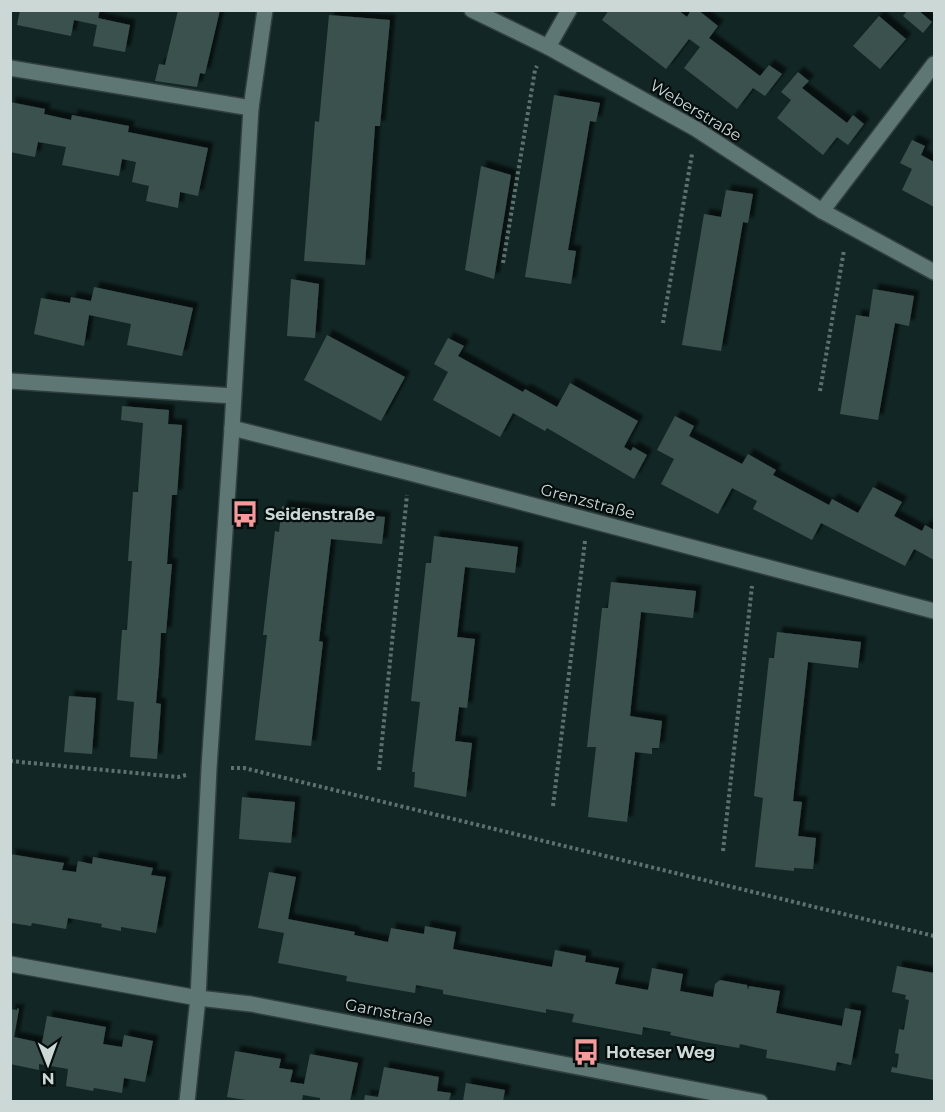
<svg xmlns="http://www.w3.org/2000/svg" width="945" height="1112" font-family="Montserrat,sans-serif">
	<defs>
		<filter id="shadow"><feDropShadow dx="5.5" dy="-5.5" stdDeviation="1.5" flood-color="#0009"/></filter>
	</defs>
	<rect width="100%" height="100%" fill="#122725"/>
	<g fill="#3a514e" filter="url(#shadow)">
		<path d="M 20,10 L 100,10 L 98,18 L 130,25 L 125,52 L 93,46 L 97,25 L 74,20 L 71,36 L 17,25 Z"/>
		<path d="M 178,10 L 220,10 L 205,74 L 200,73 L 197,87 L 155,81 L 159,64 L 165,65 Z"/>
		<path d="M 609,10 L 678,10 L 687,17 L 691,10 L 698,10 L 718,26 L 709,38 L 735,57 L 760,76 L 769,65 L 782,74 L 765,96 L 753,88 L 737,109 L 684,68 L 700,47 L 689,39 L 666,69 L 602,20 Z"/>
		<path d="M 908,10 L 918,10 L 932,22 L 923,33 L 903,16 Z"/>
		<path d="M 329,15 L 390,20 L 380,126 L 375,126 L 365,265 L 304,261 L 315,121 L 319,122 Z"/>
		<path d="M 879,16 L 906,39 L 880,69 L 853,46 Z"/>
		<path d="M 798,72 L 809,81 L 802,88 L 847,123 L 853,115 L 864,124 L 848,145 L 837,137 L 823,155 L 777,118 L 791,100 L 781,92 Z"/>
		<path d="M 554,95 L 600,103 L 596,122 L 590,121 L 568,250 L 576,251 L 571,284 L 525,277 Z"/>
		<path d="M 10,102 L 45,109 L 44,114 L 71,120 L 72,115 L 129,126 L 128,132 L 208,148 L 198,196 L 180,192 L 178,208 L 146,201 L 149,186 L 132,182 L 136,162 L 122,159 L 119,176 L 62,165 L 66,147 L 38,142 L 35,157 L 10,152 Z"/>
		<path d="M 912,140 L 925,146 L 921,155 L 934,162 L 934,207 L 902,190 L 912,169 L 900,163 Z"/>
		<path d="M 481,166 L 511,175 L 494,279 L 465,270 Z"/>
		<path d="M 726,190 L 753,194 L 748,223 L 743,222 L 721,351 L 682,345 L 704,214 L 721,217 Z"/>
		<path d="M 291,279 L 319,284 L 315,338 L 287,336 Z"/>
		<path d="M 94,287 L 193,308 L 182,356 L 127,345 L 131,324 L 89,315 L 84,346 L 34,334 L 41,298 L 70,303 L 71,297 L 91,301 Z"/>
		<path d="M 873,289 L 914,296 L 909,326 L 895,323 L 878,420 L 840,414 L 856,315 L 869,317 Z"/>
		<path d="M 327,335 L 405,377 L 381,421 L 304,380 Z"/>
		<path d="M 448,338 L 464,346 L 458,356 L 523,392 L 525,389 L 557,407 L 570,383 L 638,421 L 624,447 L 631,451 L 633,447 L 647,455 L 634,479 L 547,428 L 545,431 L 513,413 L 500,437 L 433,400 L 448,372 L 434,364 Z"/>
		<path d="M 122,406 L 169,410 L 168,424 L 182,425 L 177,495 L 172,495 L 167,564 L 172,564 L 166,633 L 161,633 L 159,668 L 156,703 L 161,704 L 157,759 L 130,757 L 134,702 L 117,700 L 122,630 L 127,630 L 132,561 L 128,561 L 133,492 L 138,492 L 143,423 L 121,420 Z"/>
		<path d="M 675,416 L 694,426 L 689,436 L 742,464 L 748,454 L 776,470 L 773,475 L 829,505 L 832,499 L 858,513 L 873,487 L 902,502 L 894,516 L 922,531 L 925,525 L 934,530 L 934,560 L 914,549 L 905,566 L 821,523 L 812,540 L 753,509 L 757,501 L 732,488 L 718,514 L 661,484 L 674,459 L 657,450 Z"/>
		<path d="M 282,506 L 385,517 L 382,544 L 331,539 L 319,641 L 323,642 L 311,746 L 255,740 L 267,635 L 263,635 L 275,531 L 279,532 Z"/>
		<path d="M 434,536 L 518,547 L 515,573 L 465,567 L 457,637 L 475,639 L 467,708 L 459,707 L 455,741 L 472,743 L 466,797 L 414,787 L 415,772 L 412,772 L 420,702 L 411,701 L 426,563 L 431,563 Z"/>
		<path d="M 611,582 L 696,591 L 693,618 L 641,612 L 630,716 L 662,721 L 659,748 L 652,748 L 652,754 L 635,752 L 627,822 L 588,817 L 596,747 L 587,747 L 602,608 L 608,608 Z"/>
		<path d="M 777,632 L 861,642 L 858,668 L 808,662 L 793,801 L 802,802 L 798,836 L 816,838 L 813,869 L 794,868 L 794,871 L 755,867 L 763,798 L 754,796 L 769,658 L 774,658 Z"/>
		<path d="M 69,696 L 96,698 L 92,754 L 64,752 Z"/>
		<path d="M 242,797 L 295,802 L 291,843 L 239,839 Z"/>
		<path d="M 10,854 L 64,863 L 62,870 L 76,872 L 78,861 L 92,864 L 93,857 L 153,868 L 151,875 L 166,877 L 156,933 L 121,927 L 121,931 L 101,927 L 102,924 L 68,918 L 66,929 L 32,923 L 31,926 L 12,923 Z"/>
		<path d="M 269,872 L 296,877 L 288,919 L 355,932 L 354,935 L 388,942 L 391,928 L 424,934 L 425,926 L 456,932 L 453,949 L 552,967 L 555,950 L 586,956 L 585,962 L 619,968 L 615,984 L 648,990 L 652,968 L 683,974 L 680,991 L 713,997 L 715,984 L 720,980 L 747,985 L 748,990 L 749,986 L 780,991 L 776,1013 L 842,1026 L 845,1008 L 861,1011 L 851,1065 L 837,1062 L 835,1071 L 800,1064 L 766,1058 L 767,1050 L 753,1047 L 740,1044 L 739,1048 L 704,1042 L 670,1035 L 671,1032 L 643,1027 L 642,1035 L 572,1022 L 574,1014 L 546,1009 L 546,1013 L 443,994 L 443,990 L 416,985 L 415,993 L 346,981 L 347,976 L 278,963 L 284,933 L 258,928 Z"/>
		<path d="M 897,966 L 934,973 L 934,1080 L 891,1072 L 892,1067 L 897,1068 L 899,1054 L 895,1053 L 899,1029 L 904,1030 L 909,1000 L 905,999 L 906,995 L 892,992 Z"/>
		<path d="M 17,1008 L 19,1009 L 14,1037 L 42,1043 L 47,1016 L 106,1027 L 103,1044 L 122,1047 L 124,1035 L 153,1041 L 145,1082 L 124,1078 L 122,1093 L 94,1088 L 93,1091 L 66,1086 L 68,1069 L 39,1064 L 39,1070 L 10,1064 L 10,1009 L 17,1010 Z"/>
		<path d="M 235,1051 L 281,1059 L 279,1068 L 293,1070 L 290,1082 L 304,1084 L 310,1054 L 358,1063 L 350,1101 L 320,1101 L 320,1098 L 303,1095 L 302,1101 L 252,1101 L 227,1097 Z"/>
		<path d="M 384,1067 L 439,1077 L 437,1091 L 451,1093 L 449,1101 L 364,1101 L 365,1095 L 378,1097 Z"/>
		<path d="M 466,1083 L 505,1090 L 503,1101 L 463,1101 Z"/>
	</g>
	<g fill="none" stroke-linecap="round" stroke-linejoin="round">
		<defs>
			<g id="minor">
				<path d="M 472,10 L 548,47 L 696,129 L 822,211 L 934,272"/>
				<path d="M 548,47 L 569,10"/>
				<path d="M 10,68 L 251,108"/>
				<path d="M 822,211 L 934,64"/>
				<path d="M 10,381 L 233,396"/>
				<path d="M 232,428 L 410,473 L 934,611"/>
				<path d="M 10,964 L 198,998 L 251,1004 L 760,1102"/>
				<path d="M 187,1102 L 198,998 L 209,768 L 232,428 L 251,108 L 265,10"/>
			</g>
		</defs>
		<use href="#minor" stroke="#31403e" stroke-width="18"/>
		<g stroke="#5f716f" stroke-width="4" stroke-dasharray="3 3" stroke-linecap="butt">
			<path d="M 503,263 L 535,70 L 537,66"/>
			<path d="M 663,323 L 692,154"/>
			<path d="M 820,391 L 844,250"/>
			<path d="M 10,761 L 178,777 L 186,775"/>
			<path d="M 231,768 L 244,768 L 934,936"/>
			<path d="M 379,770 L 407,495"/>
			<path d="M 553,806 L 585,541"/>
			<path d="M 723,851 L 752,586"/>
		</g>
		<use href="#minor" stroke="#5f7774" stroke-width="15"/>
	</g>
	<defs>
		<symbol id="bus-bare" viewBox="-9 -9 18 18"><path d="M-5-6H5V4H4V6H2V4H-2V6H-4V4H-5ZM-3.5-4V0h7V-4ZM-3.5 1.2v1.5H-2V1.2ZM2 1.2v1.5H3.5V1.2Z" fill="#f59b9b" stroke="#060e0d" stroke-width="2.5" paint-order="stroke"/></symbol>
	</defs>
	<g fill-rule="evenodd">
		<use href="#bus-bare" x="226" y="495" width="38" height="38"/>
		<use href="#bus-bare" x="567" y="1033" width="38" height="38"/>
	</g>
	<g text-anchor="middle" stroke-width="4.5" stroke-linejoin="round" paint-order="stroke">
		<g font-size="16" fill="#cbd8d6" stroke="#060e0d">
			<text transform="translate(696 110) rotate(31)" y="6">Weberstraße</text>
			<text transform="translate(588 501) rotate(15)" y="6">Grenzstraße</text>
			<text transform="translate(389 1012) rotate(11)" y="6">Garnstraße</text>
		</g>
		<g font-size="16" font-weight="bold" fill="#cbd8d6" stroke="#060e0d" text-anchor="start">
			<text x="265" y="520">Seidenstraße</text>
			<text x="606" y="1058">Hoteser Weg</text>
		</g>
	</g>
	<rect width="945" height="1112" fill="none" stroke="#cbd8d6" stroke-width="24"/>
	<g transform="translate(48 1064) rotate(179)" stroke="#060e0d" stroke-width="4.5" paint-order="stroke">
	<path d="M0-4.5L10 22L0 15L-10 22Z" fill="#cbd8d6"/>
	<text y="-9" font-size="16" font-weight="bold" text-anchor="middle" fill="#cbd8d6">N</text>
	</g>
</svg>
